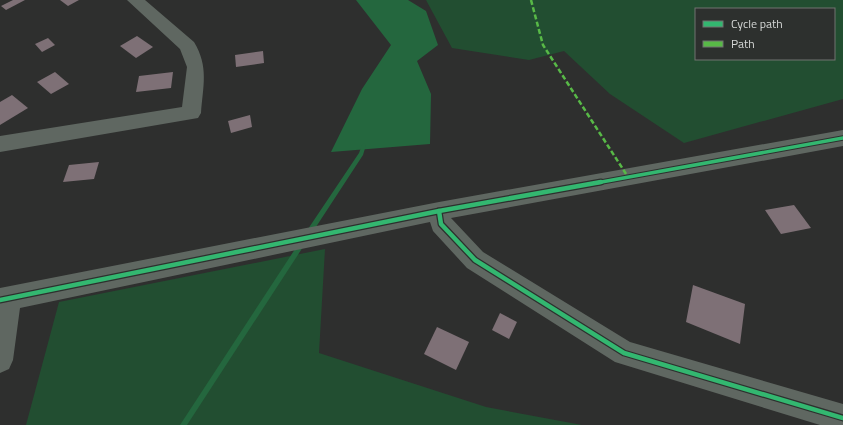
<svg xmlns="http://www.w3.org/2000/svg" width="843" height="425" font-family="'Titillium Web',sans-serif">
	<rect width="100%" height="100%" fill="#2e2f2e"/>
	<g fill="#224e31" fill-rule="evenodd">
		<path d="M 426,0 L 843,0 L 843,99 L 684,143 L 610,94 L 564,51 L 529,60 L 452,48 ZM 696,9 L 834,9 L 834,59 L 696,59 Z"/>
		<path d="M 325,249 L 319,353 L 486,407 L 582,425 L 26,425 L 59,302 Z"/>
	</g>
	<path fill="#24673e" d="M 356,0 L 408,0 L 426,11 L 438,45 L 417,61 L 431,94 L 430,144 L 331,152 L 362,89 L 391,45 Z"/>
	<g fill="none" stroke-linecap="round" stroke-linejoin="round">
		<g fill="#24673e" fill-rule="evenodd">
			<path d="M 364,143 L 366,145 L 363,155 L 312,233 L 308,233 L 307,231 L 308,229 L 359,153 L 362,145 Z"/>
			<path d="M 299,243 L 303,243 L 304,245 L 303,247 L 187,425 L 180,425 Z"/>
		</g>
	</g>
	<g fill="#7e7076">
		<path d="M 13,0 L 25,0 L 6,10 L 1,6 Z"/>
		<path d="M 60,0 L 79,0 L 68,6 Z"/>
		<path d="M 137,36 L 153,47 L 136,58 L 120,46 Z"/>
		<path d="M 48,38 L 55,45 L 42,52 L 35,44 Z"/>
		<path d="M 263,51 L 264,63 L 236,67 L 235,55 Z"/>
		<path d="M 55,72 L 69,84 L 51,94 L 37,82 Z"/>
		<path d="M 173,72 L 171,88 L 136,92 L 139,76 Z"/>
		<path d="M 12,95 L 28,108 L 0,125 L 0,102 Z"/>
		<path d="M 250,115 L 252,127 L 231,133 L 228,121 Z"/>
		<path d="M 99,162 L 94,179 L 63,182 L 69,165 Z"/>
		<path d="M 794,205 L 811,228 L 781,234 L 765,210 Z"/>
		<path d="M 693,285 L 745,304 L 740,344 L 686,322 Z"/>
		<path d="M 500,313 L 517,322 L 509,339 L 492,330 Z"/>
		<path d="M 437,327 L 469,342 L 456,370 L 424,354 Z"/>
	</g>
	<g fill="none" stroke-linecap="round" stroke-linejoin="round">
		<g fill="#5f6761" fill-rule="evenodd">
			<path d="M 127,0 L 145,0 L 194,42 C 209,67 203,86 201,113 L 198,118 L 0,152 L 0,136 L 182,107 L 187,67 L 180,49 Z"/>
			<path d="M 843,130 L 843,146 L 451,218 L 483,252 L 630,342 L 843,404 L 843,425 L 820,425 L 615,362 L 467,268 L 433,231 L 430,222 L 20,308 L 13,360 L 9,369 L 0,373 L 0,288 L 439,202 Z"/>
		</g>
		<path stroke="#58b947" stroke-width="2.5" stroke-dasharray="5 2.5" stroke-linecap="butt" d="M 531,0 L 543,45 L 628,177"/>
		<defs>
			<path id="cycleway-far1" d="M 596,183 L 843,138"/>
			<g id="cycleway">
				<path d="M 439,211 L 441,224 L 475,260 L 624,353 L 843,418"/>
				<path d="M 0,300 L 439,211 L 601,182"/>
			</g>
		</defs>
		<use href="#cycleway-far1" stroke="#2d302e" stroke-width="5.5"/>
		<use href="#cycleway" stroke="#2d302e" stroke-width="7"/>
		<use href="#cycleway-far1" stroke="#33b770" stroke-width="3.5"/>
		<use href="#cycleway" stroke="#33b770" stroke-width="4.5"/>
	</g>
	<rect x="695" y="8" width="140" height="52" fill="#2d302e" stroke="#707371"/>
	<rect x="703" y="21" width="20" height="6" fill="#33b770" stroke="#707371"/>
	<text x="731" y="28" font-size="12" fill="#d5d7d6">Cycle path</text>
	<rect x="703" y="41" width="20" height="6" fill="#58b947" stroke="#707371"/>
	<text x="731" y="48" font-size="12" fill="#d5d7d6">Path</text>
</svg>
